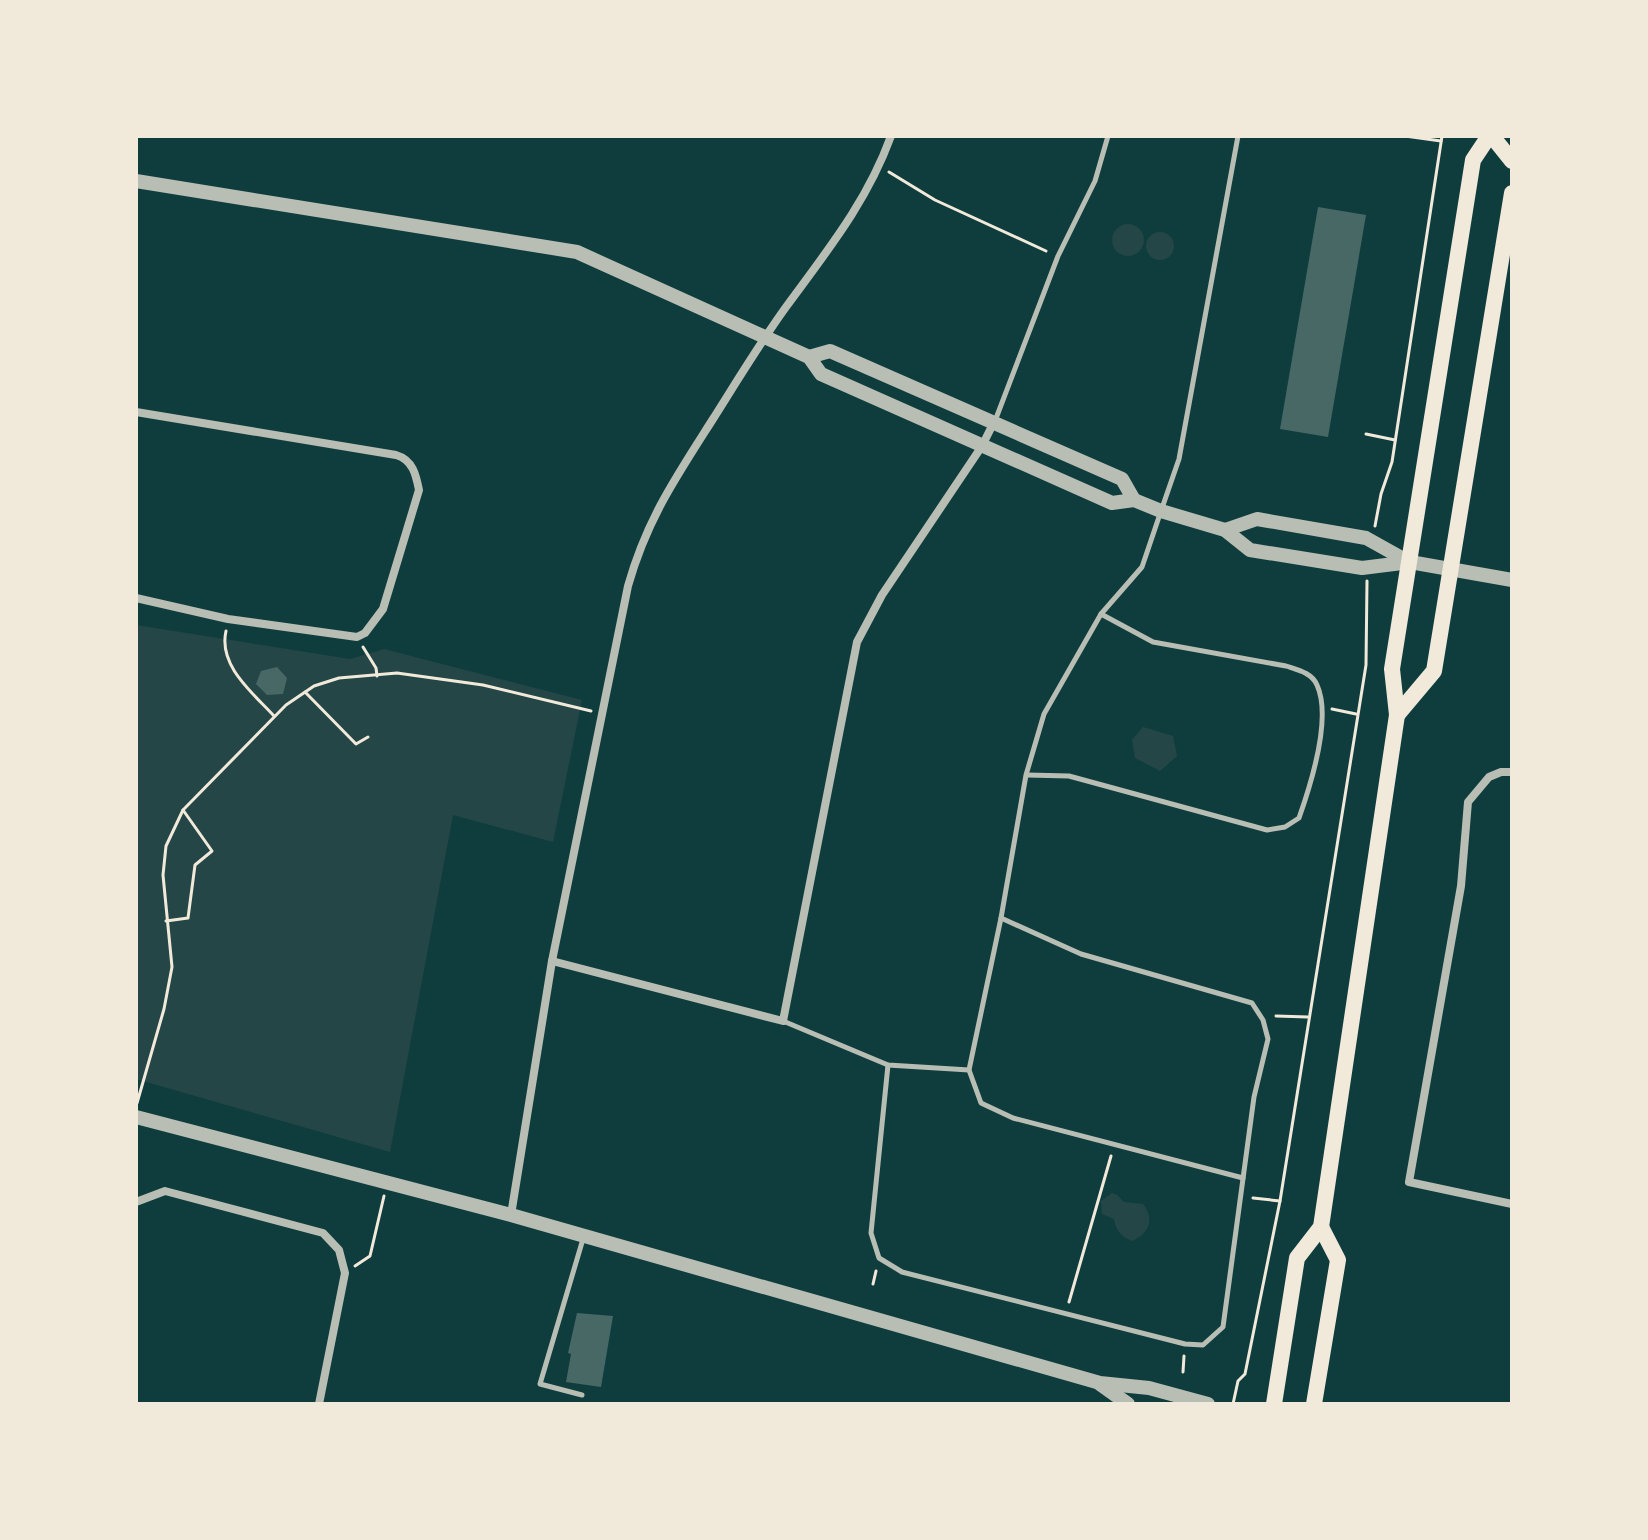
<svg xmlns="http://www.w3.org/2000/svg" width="1648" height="1540" font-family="Poppins,sans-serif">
	<rect width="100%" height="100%" fill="#0f3d3e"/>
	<g fill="#244646">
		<circle cx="1128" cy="240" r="16"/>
		<circle cx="1160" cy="246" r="14"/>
		<path d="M 136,625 L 350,659 L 384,649 L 582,700 L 553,842 L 453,815 L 390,1152 L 136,1079 Z"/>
		<path d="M 1143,727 L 1173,736 L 1177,756 L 1160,771 L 1135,758 L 1132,740 Z"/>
		<path d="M 1112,1193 L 1117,1195 L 1124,1202 L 1143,1204 C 1155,1219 1149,1234 1132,1241 C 1121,1236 1116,1231 1114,1219 L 1102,1214 L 1101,1201 Z"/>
	</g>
	<g fill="#486865">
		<path d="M 1318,207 L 1366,215 L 1328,437 L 1280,429 Z"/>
		<path d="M 277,667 L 287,678 L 283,694 L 267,695 L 256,684 L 261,671 Z"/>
		<path d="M 577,1313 L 613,1316 L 601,1387 L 566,1382 L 571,1354 L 568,1353 Z"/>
	</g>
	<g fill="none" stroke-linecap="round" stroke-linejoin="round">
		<g stroke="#f1e9da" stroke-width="3">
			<path d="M 1405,136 L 1441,141"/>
			<path d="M 889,172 L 935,200 L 1046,251"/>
			<path d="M 1366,434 L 1395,440"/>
			<path d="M 1375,526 L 1381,494 L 1392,462 L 1442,136"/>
			<path d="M 226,631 C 218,666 253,693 274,716"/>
			<path d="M 363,647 L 376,668 L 377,676"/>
			<path d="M 305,692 L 356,744 L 368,737"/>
			<path d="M 1332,709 L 1356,714"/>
			<path d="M 166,921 L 188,918 L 195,865 L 212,851 L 183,810"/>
			<path d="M 1276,1016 L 1308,1017"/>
			<path d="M 137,1103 L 164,1009 L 172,967 L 163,875 L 166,846 L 183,810 L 286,705 L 314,686 L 339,678 L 397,673 L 483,685 L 591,711"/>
			<path d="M 1253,1198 L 1280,1201"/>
			<path d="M 355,1266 L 370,1256 L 384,1196"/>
			<path d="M 873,1284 L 876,1271"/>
			<path d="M 1069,1302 L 1111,1156"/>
			<path d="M 1183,1372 L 1184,1356"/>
			<path d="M 1233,1404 L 1238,1381 L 1245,1374 L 1280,1201 L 1366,665 L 1367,581"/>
		</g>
		<g stroke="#b8beb3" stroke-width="5">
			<path d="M 1238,136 L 1179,459 L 1161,511 L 1142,567 L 1101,614 L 1044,714 L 1026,775 L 1001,918 L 969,1070 L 981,1103 L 1013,1118 L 1243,1178"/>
			<path d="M 995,421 L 1058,256 L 1095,181 L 1108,136"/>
			<path d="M 1027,775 L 1069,776 L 1267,830 L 1285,827 L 1299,818 C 1311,784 1332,718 1317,685 C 1312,673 1298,670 1286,666 L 1153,642 L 1101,614"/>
			<path d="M 783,1021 L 888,1065 L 969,1070"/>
			<path d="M 888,1065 L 871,1233 L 879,1258 L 902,1272 L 1185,1344 L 1203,1345 L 1223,1327 L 1254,1097 L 1268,1039 L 1263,1020 L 1252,1003 L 1081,954 L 1001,918"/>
			<path d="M 582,1395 L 540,1384 L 583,1239"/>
		</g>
		<g stroke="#b8beb3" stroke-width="8">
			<path d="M 136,412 L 396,455 C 413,460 416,475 419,490 L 383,609 L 365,633 L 357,637 L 228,619 L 136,598"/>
			<path d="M 1512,772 L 1501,772 L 1489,777 L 1468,802 L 1461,886 L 1409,1182 L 1512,1204"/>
			<path d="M 552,961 L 783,1021 L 857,642 L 882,595 L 982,446 L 994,422"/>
			<path d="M 136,1202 L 165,1191 L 323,1233 L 339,1250 L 345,1273 L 319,1404"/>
			<path d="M 511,1215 L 552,961 L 628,586 C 647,519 676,477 713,419 C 737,381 760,343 786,307 C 827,251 867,202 891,136"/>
		</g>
		<g stroke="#b8beb3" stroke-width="14">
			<path d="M 136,181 L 577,252 L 809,357 L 821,374 L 1112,503 L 1134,500 L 1161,511 L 1225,530 L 1250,550 L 1362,568 L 1410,562 L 1512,580"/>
			<path d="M 809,357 L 830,351 L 1122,479 L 1134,500"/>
			<path d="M 1225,530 L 1257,519 L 1366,538 L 1409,562"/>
			<path d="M 136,1117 L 511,1215 L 1100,1383 L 1149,1388 L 1208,1404"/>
			<path d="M 1100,1384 L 1128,1404"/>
		</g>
		<g stroke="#f1e9da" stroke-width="16">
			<path d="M 1492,136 L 1512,161"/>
			<path d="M 1397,715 L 1434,671 L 1512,193"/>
			<path d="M 1274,1404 L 1297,1258 L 1321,1227 L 1397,715 L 1392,669 L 1473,160 L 1489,136"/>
			<path d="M 1314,1404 L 1338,1260 L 1321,1227"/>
		</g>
	</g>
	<rect width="1648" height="1540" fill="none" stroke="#f1e9da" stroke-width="276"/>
</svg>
